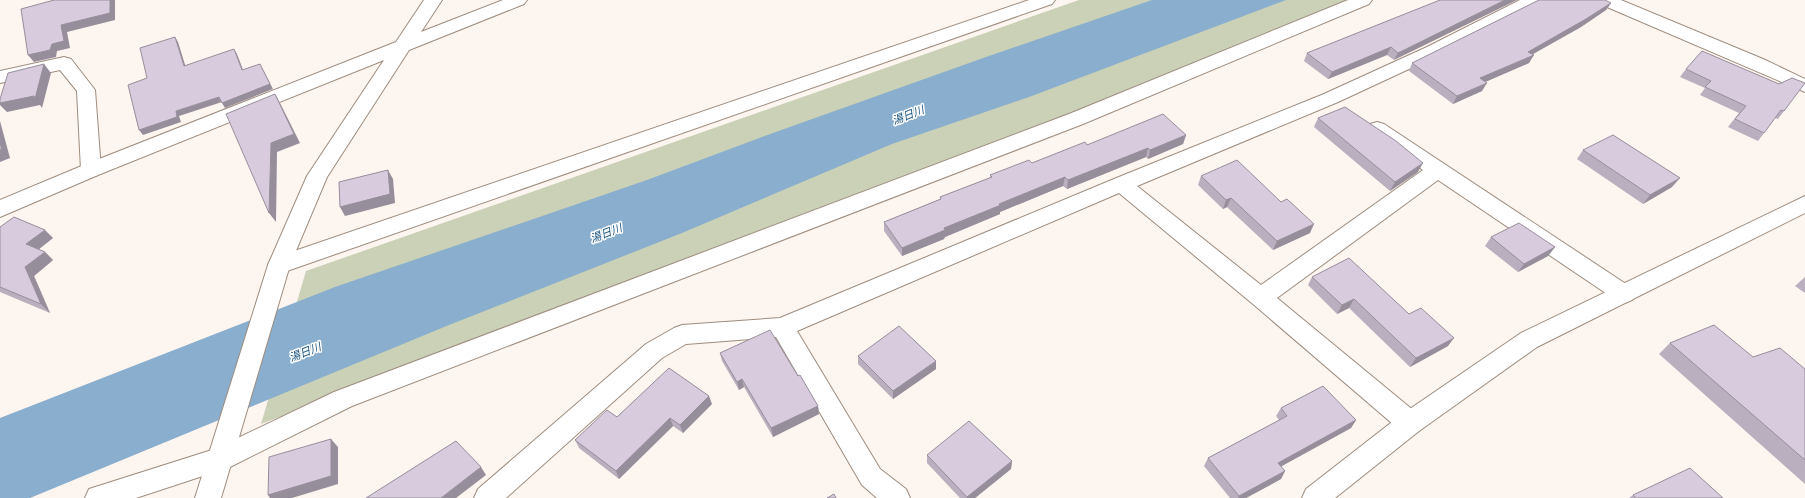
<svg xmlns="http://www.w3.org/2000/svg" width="1805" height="498" font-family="'Asap Condensed','Noto Sans JP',sans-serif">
	<rect width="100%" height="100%" fill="#fdf5ef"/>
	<path fill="#cad1b6" d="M 1079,0 L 1348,0 L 1076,119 L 712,251 L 261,424 L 306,271 Z"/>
	<path fill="#89aece" d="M 1152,0 L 1286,0 L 1029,97 L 892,144 L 682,233 L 449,325 L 30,498 L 0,498 L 0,418 L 335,287 L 647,180 L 773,133 L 986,57 Z"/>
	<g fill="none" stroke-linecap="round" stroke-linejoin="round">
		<defs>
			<g id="street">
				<path d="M 1029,0 L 1055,0 L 1052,4 L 287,271 L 279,274 L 271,271 L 268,265 L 271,259 Z"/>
				<path d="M 1348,0 L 1372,0 L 1369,4 L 1083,124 L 352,406 L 230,467 L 136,498 L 85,498 L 89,489 L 215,449 L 334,392 L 1069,114 Z"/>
				<path d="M 1520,0 L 1542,0 L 1539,4 L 1439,55 L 1338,102 L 1137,186 L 1261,285 L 1423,170 L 1370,134 L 1367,129 L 1370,124 L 1377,122 L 1384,124 L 1632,288 L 1635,294 L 1632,300 L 1624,303 L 1616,300 L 1438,180 L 1277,298 L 1419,415 L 1423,423 L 1419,431 L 1410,434 L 1401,431 L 1253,304 L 1119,193 L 797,331 L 880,469 L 906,489 L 910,498 L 877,498 L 862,485 L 776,337 L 686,344 L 662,358 L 506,498 L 474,498 L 478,489 L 646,344 L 674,328 L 682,325 L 780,318 L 1114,179 L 1324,94 L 1427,47 Z"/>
				<path d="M 1597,0 L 1621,0 L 1763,59 L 1805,79 L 1805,92 L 1600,4 Z"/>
				<path d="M 64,57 L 71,59 L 95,90 L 101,170 L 98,175 L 91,177 L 84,175 L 81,170 L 77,91 L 60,70 L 0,83 L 0,71 Z"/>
			</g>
			<g id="secondary">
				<path d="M 424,0 L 442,0 L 421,32 L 503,0 L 527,0 L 524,4 L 409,50 L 327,177 L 290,265 L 221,498 L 195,498 L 268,265 L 307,176 L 384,60 L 98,175 L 0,217 L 0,200 L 84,165 L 396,42 Z"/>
				<path d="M 1805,196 L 1805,213 L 1537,347 L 1419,431 L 1335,498 L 1302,498 L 1306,489 L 1401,415 L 1521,333 Z"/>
			</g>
		</defs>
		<use href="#street" stroke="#9d8c7e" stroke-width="2"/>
		<use href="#secondary" stroke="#9d8c7e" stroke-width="2"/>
		<use href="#street" fill="#fff" fill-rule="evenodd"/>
		<use href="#secondary" fill="#fff" fill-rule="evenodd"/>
	</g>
	<g fill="#baafbf">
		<path d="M 1440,0 L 1394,60 L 1387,55 L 1328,79 L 1304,61 L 1307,53 Z"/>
		<path d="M 1611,3 L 1606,10 L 1581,27 L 1533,54 L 1529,63 L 1485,82 L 1482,91 L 1453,104 L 1409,71 L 1412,63 Z"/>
		<path d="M 1686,69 L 1784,111 L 1778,119 L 1775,118 L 1764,133 L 1758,141 L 1728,127 L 1739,113 L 1700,95 L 1705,88 L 1680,77 Z"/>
		<path d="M 1318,118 L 1418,172 L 1390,191 L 1314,127 Z"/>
		<path d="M 1186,135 L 1183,144 L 1148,159 L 1146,157 L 1067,189 L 1063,186 L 1000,212 L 1000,214 L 945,237 L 944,239 L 902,256 L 884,231 L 884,222 L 940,199 L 940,197 L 990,178 L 990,175 L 1032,163 L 1087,145 Z"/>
		<path d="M 1583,150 L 1672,187 L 1643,204 L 1577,159 Z"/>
		<path d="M 1201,176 L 1310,233 L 1273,250 L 1227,207 L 1223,209 L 1198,185 Z"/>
		<path d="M 0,227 L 53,238 L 39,249 L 45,252 L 53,260 L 34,276 L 50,313 L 0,292 Z"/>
		<path d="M 1491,237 L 1555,247 L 1548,256 L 1518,272 L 1485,246 Z"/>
		<path d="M 1312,277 L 1409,314 L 1448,346 L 1410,367 L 1349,308 L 1337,314 L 1308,285 Z"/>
		<path d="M 1805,277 L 1805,293 L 1795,286 Z"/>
		<path d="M 1670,343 L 1753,357 L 1805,369 L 1805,484 L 1659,354 Z"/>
		<path d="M 720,353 L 798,376 L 818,406 L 819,414 L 773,437 L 744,387 L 739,390 L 722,361 Z"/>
		<path d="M 858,356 L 936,369 L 893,399 L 858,364 Z"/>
		<path d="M 712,404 L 683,433 L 673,426 L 619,479 L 579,448 L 575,440 L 617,417 Z"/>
		<path d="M 1281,408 L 1356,420 L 1351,428 L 1281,466 L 1285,471 L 1281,479 L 1246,498 L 1230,498 L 1204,466 L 1208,458 L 1279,420 L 1276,416 Z"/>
		<path d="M 927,455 L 1012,461 L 1011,469 L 975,498 L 960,498 L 927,463 Z"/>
		<path d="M 1633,495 L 1723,498 L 1629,498 Z"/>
	</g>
	<g fill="#978e9b">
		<path d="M 110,0 L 115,0 L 115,20 L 67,32 L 70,48 L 57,51 L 56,57 L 34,62 L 28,55 L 52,44 L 61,25 Z"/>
		<path d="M 1505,0 L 1517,0 L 1394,60 L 1398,53 Z"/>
		<path d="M 1611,3 L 1606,10 L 1581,27 L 1524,59 L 1528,52 Z"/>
		<path d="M 175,37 L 178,42 L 187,71 L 184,66 Z"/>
		<path d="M 1391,47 L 1387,55 L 1328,79 L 1332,72 Z"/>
		<path d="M 234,49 L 237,54 L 245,75 L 242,70 Z"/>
		<path d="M 1534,55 L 1529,63 L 1476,86 L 1480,78 Z"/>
		<path d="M 44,64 L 51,73 L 42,108 L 40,105 L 7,112 L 0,105 L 0,103 Z"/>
		<path d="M 260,64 L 273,89 L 225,108 L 222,103 Z"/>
		<path d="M 1487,83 L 1482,91 L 1453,104 L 1457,96 Z"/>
		<path d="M 275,94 L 280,103 L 300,143 L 277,152 L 276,222 L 269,213 L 271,143 Z"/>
		<path d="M 219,97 L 222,102 L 179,116 L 181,122 L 143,135 L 139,130 L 176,111 Z"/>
		<path d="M 0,121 L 10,158 L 0,162 Z"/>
		<path d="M 1186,135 L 1183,144 L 1148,159 L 1150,150 Z"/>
		<path d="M 1148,148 L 1146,157 L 1067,189 L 1068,180 Z"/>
		<path d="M 1423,163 L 1418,172 L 1390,191 L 1395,182 Z"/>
		<path d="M 388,170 L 393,179 L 395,203 L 345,216 L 340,207 Z"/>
		<path d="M 1065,177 L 1063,186 L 1000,212 L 1000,214 L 945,237 L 944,239 L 902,256 L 902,248 L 944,228 L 999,204 Z"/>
		<path d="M 1680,178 L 1672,187 L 1643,204 L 1650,195 Z"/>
		<path d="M 1231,198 L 1227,207 L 1223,209 L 1226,200 Z"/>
		<path d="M 1314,224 L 1310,233 L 1273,250 L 1277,241 Z"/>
		<path d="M 45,230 L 53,238 L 34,253 L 26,244 Z"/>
		<path d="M 1555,247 L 1548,256 L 1518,272 L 1524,264 Z"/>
		<path d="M 45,252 L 53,260 L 34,276 L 50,313 L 41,304 L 25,267 Z"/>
		<path d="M 1354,299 L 1349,308 L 1337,314 L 1342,305 Z"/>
		<path d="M 1454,338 L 1448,346 L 1410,367 L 1416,358 Z"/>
		<path d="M 936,361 L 936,369 L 893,399 L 893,391 Z"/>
		<path d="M 742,379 L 744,387 L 739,390 L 737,382 Z"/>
		<path d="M 709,396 L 712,404 L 683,433 L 680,425 Z"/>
		<path d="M 818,406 L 819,414 L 773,437 L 771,428 Z"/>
		<path d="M 670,418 L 673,426 L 619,479 L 616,471 Z"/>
		<path d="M 1356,420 L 1351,428 L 1273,471 L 1278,463 Z"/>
		<path d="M 331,439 L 338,447 L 338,484 L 292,498 L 270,498 L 268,495 Z"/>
		<path d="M 1012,461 L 1011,469 L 975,498 L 967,498 L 967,497 Z"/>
		<path d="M 481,467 L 486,475 L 456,498 L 441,498 Z"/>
		<path d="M 1285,471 L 1281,479 L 1246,498 L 1238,498 L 1239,496 Z"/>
	</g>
	<g fill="#d8cbde" stroke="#978e9b">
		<path d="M 54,0 L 110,0 L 110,13 L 61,25 L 64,41 L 52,44 L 50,50 L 28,55 L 21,9 Z"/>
		<path d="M 1440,0 L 1505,0 L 1398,53 L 1391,47 L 1332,72 L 1307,53 Z"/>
		<path d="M 1539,0 L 1605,0 L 1611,3 L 1586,19 L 1528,52 L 1534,55 L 1480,78 L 1487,83 L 1457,96 L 1412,63 Z"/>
		<path d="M 175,37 L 184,66 L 234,49 L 242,70 L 260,64 L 270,84 L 222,103 L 219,97 L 176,111 L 177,117 L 139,130 L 128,85 L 147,78 L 140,48 Z"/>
		<path d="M 1702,51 L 1779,84 L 1792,78 L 1805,83 L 1784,111 L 1781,110 L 1764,133 L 1735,119 L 1746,106 L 1705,87 L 1711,81 L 1686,69 Z"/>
		<path d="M 44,64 L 35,99 L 34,96 L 0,103 L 0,99 L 8,73 Z"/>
		<path d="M 275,94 L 294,134 L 271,143 L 269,213 L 226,114 Z"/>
		<path d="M 1345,107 L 1396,141 L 1423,163 L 1395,182 L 1318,118 Z"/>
		<path d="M 1163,114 L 1186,135 L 1150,150 L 1148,148 L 1068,180 L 1065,177 L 999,204 L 1001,205 L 944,228 L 945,230 L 902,248 L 884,222 L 941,199 L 940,197 L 992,177 L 990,175 L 1029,160 L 1032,163 L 1085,142 L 1087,145 Z"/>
		<path d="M 1613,135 L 1680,178 L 1650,195 L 1583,150 Z"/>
		<path d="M 0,142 L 2,149 L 0,150 Z"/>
		<path d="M 1237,160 L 1281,202 L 1287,199 L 1314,224 L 1277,241 L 1231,198 L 1226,200 L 1201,176 Z"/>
		<path d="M 388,170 L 390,194 L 340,207 L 339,182 Z"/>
		<path d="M 14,217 L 45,230 L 26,244 L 45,252 L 25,267 L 41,304 L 0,287 L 0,227 Z"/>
		<path d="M 1519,223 L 1555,247 L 1524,264 L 1491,237 Z"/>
		<path d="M 1349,258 L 1409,314 L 1421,308 L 1454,338 L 1416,358 L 1354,299 L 1342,305 L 1312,277 Z"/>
		<path d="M 1714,325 L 1753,357 L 1780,348 L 1805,369 L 1805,460 L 1670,343 Z"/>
		<path d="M 899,326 L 936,361 L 893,391 L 858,356 Z"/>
		<path d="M 770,330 L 798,376 L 800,375 L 818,406 L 771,428 L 742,379 L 737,382 L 720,353 Z"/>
		<path d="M 669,368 L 709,396 L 680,425 L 670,418 L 616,471 L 575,440 L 607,410 L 617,417 Z"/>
		<path d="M 1323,386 L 1356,420 L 1278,463 L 1285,471 L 1239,496 L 1208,458 L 1287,416 L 1281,408 Z"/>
		<path d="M 969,421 L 1012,461 L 967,497 L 927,455 Z"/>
		<path d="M 331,439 L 331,476 L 268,495 L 269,457 Z"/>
		<path d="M 456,441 L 481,467 L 441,498 L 366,498 Z"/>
		<path d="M 1690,468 L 1723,498 L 1636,498 L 1633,495 Z"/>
		<path d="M 834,494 L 836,498 L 827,498 Z"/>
	</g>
	<g text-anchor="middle" stroke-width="3" stroke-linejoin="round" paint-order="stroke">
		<g font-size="11" font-style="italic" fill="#1e5782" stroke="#fff">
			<text transform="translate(908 115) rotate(-21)" y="4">湯日川</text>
			<text transform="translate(606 233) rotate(-21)" y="4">湯日川</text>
			<text transform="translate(305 352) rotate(-21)" y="4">湯日川</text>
		</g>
	</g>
</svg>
